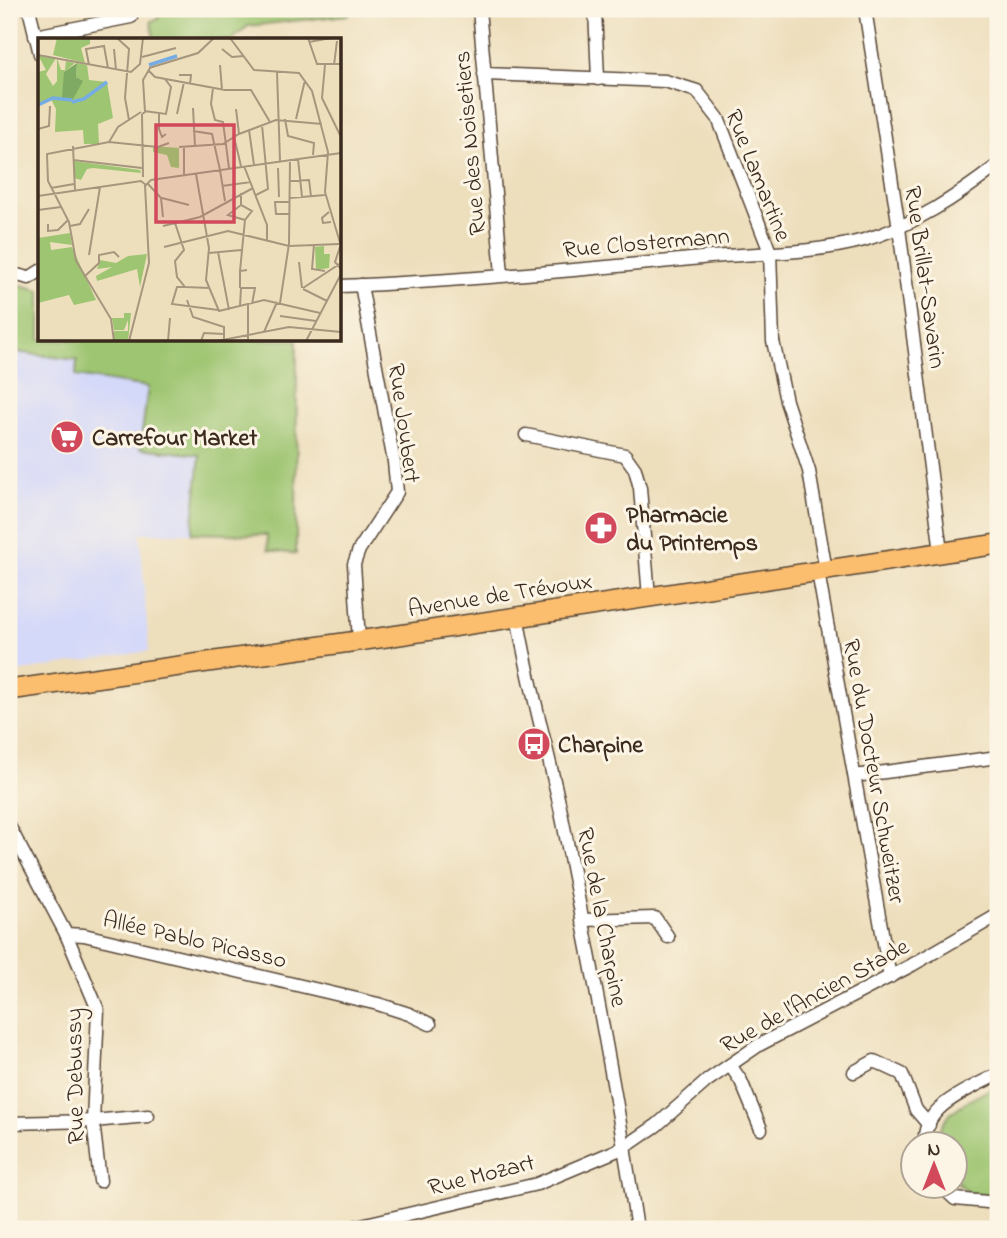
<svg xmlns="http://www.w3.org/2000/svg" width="1007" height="1238" font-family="'Indie Flower',sans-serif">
	<rect width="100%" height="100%" fill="#fcf5e5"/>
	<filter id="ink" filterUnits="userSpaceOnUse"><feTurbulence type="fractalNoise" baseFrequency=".0143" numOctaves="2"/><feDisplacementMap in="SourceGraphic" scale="14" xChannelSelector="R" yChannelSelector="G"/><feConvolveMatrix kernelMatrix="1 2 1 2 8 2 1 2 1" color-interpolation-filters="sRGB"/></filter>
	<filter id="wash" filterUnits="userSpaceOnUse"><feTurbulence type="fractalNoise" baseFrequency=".00686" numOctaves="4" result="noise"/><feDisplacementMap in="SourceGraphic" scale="28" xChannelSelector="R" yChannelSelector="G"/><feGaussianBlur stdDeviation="1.57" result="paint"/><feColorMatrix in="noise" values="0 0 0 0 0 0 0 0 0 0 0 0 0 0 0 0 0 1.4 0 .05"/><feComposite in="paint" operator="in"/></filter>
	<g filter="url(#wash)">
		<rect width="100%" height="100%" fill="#eddebc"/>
		<path fill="#d4d8f9" d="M 9,351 L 78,360 L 76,376 L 148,387 L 201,455 L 192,533 L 140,533 L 149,651 L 9,673 Z"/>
		<g fill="#9ec571" stroke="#6c7848" stroke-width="2">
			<path d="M 158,9 L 354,9 L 347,15 L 248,26 L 232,40 L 154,40 L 151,21 L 159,19 Z"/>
			<path d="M 9,282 L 40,290 L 40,340 L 297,340 L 296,554 L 268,550 L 267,535 L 192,533 L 200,455 L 140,448 L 148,387 L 76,376 L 77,360 L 9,351 Z"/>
			<path d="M 998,1085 L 998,1197 L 969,1193 L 955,1180 L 954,1144 L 939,1143 C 936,1111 974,1099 998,1085 Z"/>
		</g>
	</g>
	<g filter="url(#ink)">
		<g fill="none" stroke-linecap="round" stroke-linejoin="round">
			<defs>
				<g id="street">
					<path d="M 29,9 L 40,54"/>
					<path d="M 479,9 L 502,274"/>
					<path d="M 595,9 L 598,79"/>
					<path d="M 865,9 L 899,228 L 941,552"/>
					<path d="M 35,36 L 131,17"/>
					<path d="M 484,74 L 665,81 L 697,91 L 718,118 L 770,252 L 773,341 L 786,401 L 809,471 L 826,571"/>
					<path d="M 9,273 L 29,278 L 40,271"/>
					<path d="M 340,286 C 460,281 581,270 701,258 C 753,253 814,254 864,240 C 913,226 958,196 998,165"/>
					<path d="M 526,435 L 625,455 L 635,469 L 640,488 L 649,597"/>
					<path d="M 818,572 L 890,977"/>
					<path d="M 517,615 C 528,682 547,746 561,812 C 589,951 616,1089 637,1229"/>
					<path d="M 359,641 L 354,564 L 359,550 L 397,492 L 394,462 L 361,285"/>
					<path d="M 855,776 L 998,757"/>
					<path d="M 9,826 L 66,934 L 98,1010 L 93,1121 L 100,1181"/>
					<path d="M 582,920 L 655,918 L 668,937"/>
					<path d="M 66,934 L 84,935 L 378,1004 L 409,1014 L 430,1024"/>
					<path d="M 730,1065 L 741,1081 L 761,1129"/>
					<path d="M 854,1072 L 874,1061 L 902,1074 L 916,1110 L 929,1125"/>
					<path d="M 9,1123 L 93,1121 L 148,1116"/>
					<path d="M 925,1144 C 921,1105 971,1089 998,1074"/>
					<path d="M 941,1186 L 955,1199 L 998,1203"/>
					<path d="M 344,1229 L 537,1184 L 625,1147 L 657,1125 L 708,1080 L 759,1045 L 912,965 L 998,915"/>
				</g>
				<path id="primary" d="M 9,690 L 386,637 L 998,544"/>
			</defs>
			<use href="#street" stroke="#564536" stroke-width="15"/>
			<use href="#primary" stroke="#564536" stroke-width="22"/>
			<use href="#street" stroke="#fff" stroke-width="12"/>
			<use href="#primary" stroke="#fbbd6e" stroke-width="19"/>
		</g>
	</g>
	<defs>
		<symbol id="supermarket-disc" viewBox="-11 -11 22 22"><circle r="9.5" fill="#d1495b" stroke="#fcf5e5"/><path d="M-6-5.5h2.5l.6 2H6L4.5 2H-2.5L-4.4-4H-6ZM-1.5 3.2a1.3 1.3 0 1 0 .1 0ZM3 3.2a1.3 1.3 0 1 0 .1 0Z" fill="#fff"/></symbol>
		<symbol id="pharmacy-disc" viewBox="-11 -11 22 22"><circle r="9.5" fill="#d1495b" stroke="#fcf5e5"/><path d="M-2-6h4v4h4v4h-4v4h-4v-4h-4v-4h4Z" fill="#fff"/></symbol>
		<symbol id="bus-disc" viewBox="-11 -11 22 22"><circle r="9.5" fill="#d1495b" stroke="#fcf5e5"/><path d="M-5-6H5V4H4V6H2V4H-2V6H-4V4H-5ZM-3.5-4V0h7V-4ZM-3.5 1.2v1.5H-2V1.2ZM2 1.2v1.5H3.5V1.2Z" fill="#fff"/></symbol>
	</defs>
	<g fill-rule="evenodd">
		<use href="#supermarket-disc" x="48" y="418" width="38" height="38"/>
		<use href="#pharmacy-disc" x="582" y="509" width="38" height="38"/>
		<use href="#bus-disc" x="515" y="725" width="38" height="38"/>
	</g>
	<g text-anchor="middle" stroke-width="6" stroke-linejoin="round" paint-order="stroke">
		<g font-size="24" fill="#3b2a1e" stroke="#fcf5e5">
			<text transform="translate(469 143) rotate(-95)" y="8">Rue des Noisetiers</text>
			<text transform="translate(759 175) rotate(68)" y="8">Rue Lamartine</text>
			<text transform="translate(646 242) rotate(-5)" y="8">Rue Clostermann</text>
			<text transform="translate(926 277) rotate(82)" y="8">Rue Brillat-Savarin</text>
			<text transform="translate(405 423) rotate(82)" y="8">Rue Joubert</text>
			<text transform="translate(500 594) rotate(-9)" y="8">Avenue de Trévoux</text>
			<text transform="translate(875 771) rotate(80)" y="8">Rue du Docteur Schweitzer</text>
			<text transform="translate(603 917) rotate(79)" y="8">Rue de la Charpine</text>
			<text transform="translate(195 939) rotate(13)" y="8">Allée Pablo Picasso</text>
			<text transform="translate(814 995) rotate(-29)" y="8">Rue de l’Ancien Stade</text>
			<text transform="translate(74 1076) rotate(-91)" y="8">Rue Debussy</text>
			<text transform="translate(481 1174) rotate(-14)" y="8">Rue Mozart</text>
		</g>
		<g font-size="24" font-weight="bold" fill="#3b2a1e" stroke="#fcf5e5" text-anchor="start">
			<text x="92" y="445">Carrefour Market</text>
			<text x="626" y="522">Pharmacie<tspan x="626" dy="28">du Printemps</tspan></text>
			<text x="558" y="752">Charpine</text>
		</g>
	</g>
	<g transform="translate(38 38)">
		<rect width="303" height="303" fill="#eddebc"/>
		<path d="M 19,0 L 52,0 L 52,6 L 43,10 L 47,25 L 15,17 ZM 0,17 L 18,20 L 8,36 L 15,48 L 19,43 L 19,20 L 23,32 L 27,32 L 28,23 L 37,25 L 26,34 L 44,43 L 38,39 L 39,25 L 49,27 L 51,42 L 69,44 L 75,80 L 60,86 L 61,106 L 46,106 L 45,92 L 17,94 L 18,71 L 13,61 L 0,67 L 0,34 L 8,32 ZM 115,108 L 141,110 L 141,130 L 133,129 L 129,117 L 115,114 ZM 36,123 L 102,132 L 103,135 L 55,130 L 49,131 L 43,142 L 36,140 ZM 32,195 L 34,207 L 12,204 L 13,212 L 34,209 L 58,262 L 36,267 L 31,257 L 0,265 L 0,200 ZM 286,208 L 286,216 L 292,216 L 291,230 L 278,232 L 277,209 ZM 109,216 L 102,249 L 99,231 L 59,243 L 58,238 L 74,229 L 59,231 L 62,222 L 78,225 L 90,218 ZM 86,275 L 93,275 L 90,303 L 76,303 L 76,293 L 90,293 L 90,282 L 86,292 L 76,292 L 74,280 L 86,280 Z" fill="#9ec571"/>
		<path d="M 39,25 L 38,39 L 45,43 L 35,61 L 24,60 L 26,34 Z" fill="#7eaa63"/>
		<path fill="none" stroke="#74ace3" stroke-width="3.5" d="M 111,27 L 139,18M 34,64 L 46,61 L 69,44M 0,67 L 15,60 L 34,62"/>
		<path fill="none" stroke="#a6967d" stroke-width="2" d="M 79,0 L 91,11 L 87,60 L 91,82M 192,0 L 216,32 L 261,35 L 274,53 L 290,114 L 287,154 L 303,208M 270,0 L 279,26 L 303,26M 271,4 L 293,0M 76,11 L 78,32M 184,11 L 194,19 L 206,18M 0,17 L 93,34 L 102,26 L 105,0M 104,19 L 138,10M 51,27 L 48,11 L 66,8 L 70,30M 182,27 L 184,52M 287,27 L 284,60 L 303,99M 296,27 L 299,3M 111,30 L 160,15 L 176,0M 111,33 L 117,39 L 187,52 L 213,52 L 232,84M 239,34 L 242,123M 141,37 L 153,37 L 152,46M 175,50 L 173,66 L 177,82 L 185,84 L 191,130M 155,70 L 157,108M 198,71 L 201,96M 106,73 L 128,76 L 133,49 L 127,41M 121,75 L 121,91 L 124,99 L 128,96M 104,76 L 105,139M 104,76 L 107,74 L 105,42 L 112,30M 139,76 L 146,44M 247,81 L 250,98 L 276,105 L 275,117M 258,81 L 267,42M 0,91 L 11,88 L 12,68M 211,92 L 216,127M 155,93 L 174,96 L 182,132M 71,104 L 80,89 L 103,74M 35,108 L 37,153M 141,109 L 185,106 L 196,99M 260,121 L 264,159M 35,122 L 104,130M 203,128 L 196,99 L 201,96 L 238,82 L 284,86M 206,128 L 229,187 L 229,202M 240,130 L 241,159M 182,132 L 187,163M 158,136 L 171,210 L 168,242 L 181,273 L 226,262 L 282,275M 146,137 L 146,109M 252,143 L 271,142 L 273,158M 110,146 L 123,160 L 125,179M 184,148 L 213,144M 13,150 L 36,146M 218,157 L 230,151 L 224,87M 0,158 L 103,143 L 108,147 L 113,142 L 303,115M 124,160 L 151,167M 252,160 L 287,157M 203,167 L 190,177 L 207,182M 0,172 L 23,169M 291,174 L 284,180 L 285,185 L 293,184M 252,176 L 238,176 L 237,164 L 252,164M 137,185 L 146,212 L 137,223 L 139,239 L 147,249 L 172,250M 10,186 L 10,193 L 20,192 L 30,182M 32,188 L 42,186 L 51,171M 125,188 L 162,179 L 215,150M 276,207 L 274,231 L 287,233M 126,209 L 190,193 L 251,208 L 301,206M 302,209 L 297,224 L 303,231M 180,214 L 191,272M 171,215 L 203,212M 51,217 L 62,149M 261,224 L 264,250M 202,233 L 207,182 L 214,173 L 203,167 L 203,155M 46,239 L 61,225 L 61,217 L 76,214 L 81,219M 147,249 L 139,249 L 134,266 L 180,272M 202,250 L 202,233 L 209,232M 265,250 L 303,225M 265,251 L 289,263M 149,262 L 155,279 L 186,289 L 186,301M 242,265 L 251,206 L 252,121M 202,268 L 203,250 L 217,250 L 214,266M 242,278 L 278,283M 226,294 L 239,264M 76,303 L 73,281 L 38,223 L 31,184 L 10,143 L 9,116 L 71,104 L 120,109 L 131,105M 91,303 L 111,225 L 107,147M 130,303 L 132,280M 163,303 L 166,295 L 186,296M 179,303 L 251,289 L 303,294M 210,303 L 210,267M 268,303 L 303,236"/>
		<path fill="#d1495b" fill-opacity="0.15" stroke="#d1495b" stroke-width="3.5" d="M 118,87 L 196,87 L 196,184 L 118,184 Z"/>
		<rect width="303" height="303" fill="none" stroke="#3b2a1e" stroke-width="3.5"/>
	</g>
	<rect width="1007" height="1238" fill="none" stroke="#fcf5e5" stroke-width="35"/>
	<g transform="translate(934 1165)"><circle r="33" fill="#fcf5e5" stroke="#afa495" stroke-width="2"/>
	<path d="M0-5L12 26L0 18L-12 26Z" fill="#d1495b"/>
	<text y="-10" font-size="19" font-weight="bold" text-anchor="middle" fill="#3b2a1e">N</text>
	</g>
</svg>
